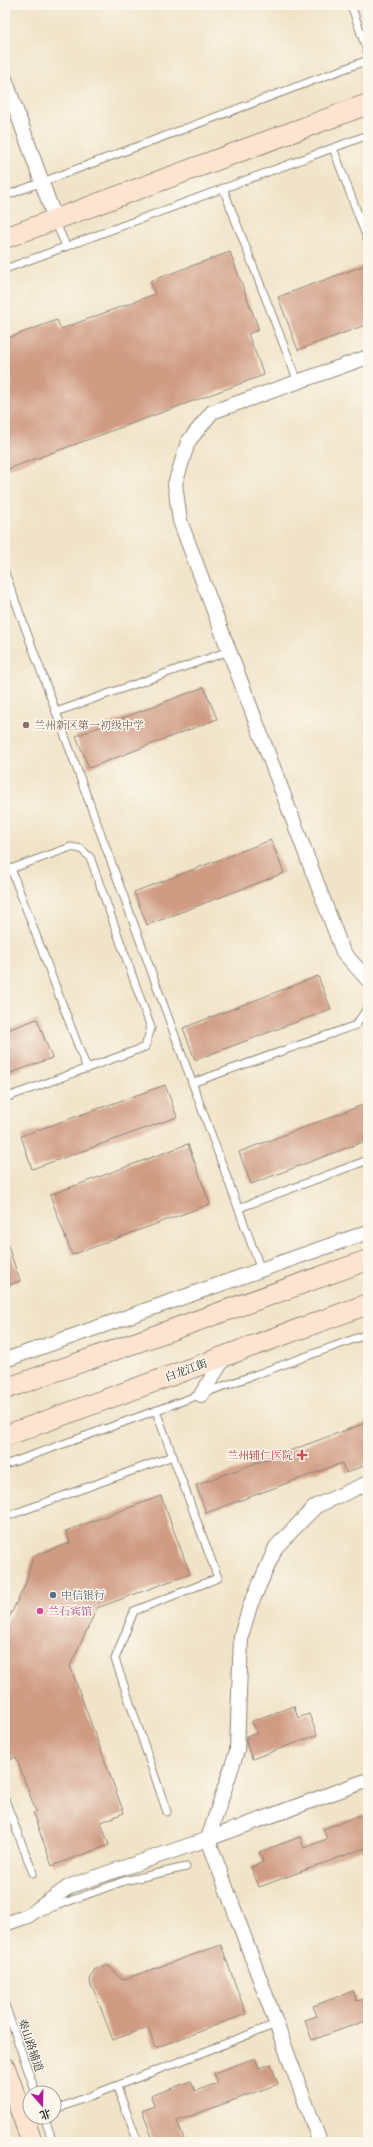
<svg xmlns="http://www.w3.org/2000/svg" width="373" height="2147" font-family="'Libre Caslon Text','Noto Serif SC',serif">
	<rect width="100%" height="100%" fill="#fbf7ec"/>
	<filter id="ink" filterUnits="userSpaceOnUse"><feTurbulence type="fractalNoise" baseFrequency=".025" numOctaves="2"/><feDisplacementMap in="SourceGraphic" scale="8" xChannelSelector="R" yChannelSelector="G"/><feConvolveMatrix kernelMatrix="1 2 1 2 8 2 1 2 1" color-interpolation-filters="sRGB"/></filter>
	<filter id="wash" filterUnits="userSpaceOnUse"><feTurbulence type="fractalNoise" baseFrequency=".012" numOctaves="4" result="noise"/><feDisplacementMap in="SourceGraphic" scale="16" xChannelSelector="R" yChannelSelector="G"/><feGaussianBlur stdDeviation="0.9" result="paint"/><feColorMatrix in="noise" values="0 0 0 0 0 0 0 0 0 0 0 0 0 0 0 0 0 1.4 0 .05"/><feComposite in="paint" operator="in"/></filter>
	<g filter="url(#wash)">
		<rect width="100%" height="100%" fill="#f1e3c7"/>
		<g id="blocks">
			<g fill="#d09b83">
				<path d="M 230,252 L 259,330 L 248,334 L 264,375 L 5,470 L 5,339 L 57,320 L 61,329 L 155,294 L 150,281 Z"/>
				<path d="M 368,264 L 368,324 L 298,350 L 278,297 Z"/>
				<path d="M 204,687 L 217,719 L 89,768 L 76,736 Z"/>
				<path d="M 271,840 L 284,873 L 147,925 L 134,892 Z"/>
				<path d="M 318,976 L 331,1009 L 195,1060 L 183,1028 Z"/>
				<path d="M 37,1019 L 52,1058 L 5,1075 L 5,1031 Z"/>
				<path d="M 165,1085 L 177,1117 L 32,1169 L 21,1136 Z"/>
				<path d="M 368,1103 L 368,1140 L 251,1184 L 239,1152 Z"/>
				<path d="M 188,1144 L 210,1204 L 72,1255 L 50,1195 Z"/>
				<path d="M 7,1243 L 20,1281 L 5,1286 L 5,1244 Z"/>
				<path d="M 368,1422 L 368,1464 L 346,1473 L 342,1463 L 206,1513 L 196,1485 Z"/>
				<path d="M 161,1496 L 190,1574 L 97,1608 L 70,1666 L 124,1813 L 101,1822 L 109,1845 L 52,1866 L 33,1813 L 36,1812 L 16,1757 L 9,1760 L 5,1750 L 5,1626 L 26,1583 L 33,1556 L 70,1543 L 66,1531 Z"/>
				<path d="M 294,1706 L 298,1718 L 309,1714 L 317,1735 L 252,1759 L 246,1742 L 246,1737 L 257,1733 L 252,1721 Z"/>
				<path d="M 363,1814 L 368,1826 L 368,1847 L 259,1887 L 251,1867 L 263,1862 L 259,1852 L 300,1837 L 304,1848 L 327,1839 L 323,1829 Z"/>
				<path d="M 221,1945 L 246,2014 L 155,2048 L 148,2027 L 113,2040 L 95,1993 L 91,1986 L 90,1980 L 94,1970 L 105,1965 L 110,1967 L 122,1980 Z"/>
				<path d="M 353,1991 L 357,2001 L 368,1998 L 368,2020 L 312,2040 L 305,2020 L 317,2016 L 313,2006 Z"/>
				<path d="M 255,2058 L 259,2068 L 271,2064 L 278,2084 L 177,2121 L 185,2142 L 154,2142 L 142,2111 L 154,2106 L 151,2096 L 191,2081 L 195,2091 L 218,2083 L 214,2073 Z"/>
			</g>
		</g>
	</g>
	<g filter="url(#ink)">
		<use href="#blocks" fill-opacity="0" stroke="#8e8779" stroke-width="1"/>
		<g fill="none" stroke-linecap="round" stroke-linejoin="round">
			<defs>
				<g id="lane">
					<path d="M 351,5 L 368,53"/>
					<path d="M 333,148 L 368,241"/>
					<path d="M 223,188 L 298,382"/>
					<path d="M 5,196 L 368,60"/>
					<path d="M 55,221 L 66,246"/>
					<path d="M 5,269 L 368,135"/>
					<path d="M 5,573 L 261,1270"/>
					<path d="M 56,712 L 229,651"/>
					<path d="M 11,869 L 87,1069"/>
					<path d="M 5,871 L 71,847 L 81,849 L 90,857 L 151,1028 L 145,1047 L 5,1098"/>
					<path d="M 192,1083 L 356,1025 L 368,1007"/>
					<path d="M 239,1208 L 368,1160"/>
					<path d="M 156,1411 L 218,1578 L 134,1611 L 115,1659 L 167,1812"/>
					<path d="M 5,1465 L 368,1334"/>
					<path d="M 5,1517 L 173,1456"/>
					<path d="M 5,1800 L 33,1873"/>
					<path d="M 45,1910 L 124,1881 L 186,1867"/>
					<path d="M 5,2005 L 36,2093"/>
					<path d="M 117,2087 L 138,2142"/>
					<path d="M 54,2110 L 276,2024"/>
					<path d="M 44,2117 L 53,2142"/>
				</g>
				<g id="street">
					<path d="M 5,79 L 55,219"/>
					<path d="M 368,357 L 212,412 L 188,442 L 175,484 L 180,521 L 343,952 L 368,980"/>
					<path d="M 5,1360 L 368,1232"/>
					<path d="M 201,1395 L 226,1355"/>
					<path d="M 5,1924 L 28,1916 L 70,1886 L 208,1839 L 368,1780"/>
					<path d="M 320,2142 L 208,1839 L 237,1751 L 241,1636 L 250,1606 L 276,1547 L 316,1506 L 368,1483"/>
				</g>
				<g id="secondary">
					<path d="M 5,238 L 368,104"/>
					<path d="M 5,1389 L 368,1260"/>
					<path d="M 5,1436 L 368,1304"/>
					<path d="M 5,2068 L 32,2142"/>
				</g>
			</defs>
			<use href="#lane" stroke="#8e8779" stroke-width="9"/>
			<use href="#street" stroke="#8e8779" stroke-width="16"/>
			<use href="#secondary" stroke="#8e8779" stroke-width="22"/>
			<use href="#lane" stroke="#fff" stroke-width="7"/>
			<use href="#street" stroke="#fff" stroke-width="14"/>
			<use href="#secondary" stroke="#fde4d1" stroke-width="20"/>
		</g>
	</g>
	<circle fill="#8d6e63" stroke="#fbf7ec" stroke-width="1.5" cx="26" cy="725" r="4"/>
	<path fill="#e0444e" stroke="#fbf7ec" stroke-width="1.5" d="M300 1449h4v4h4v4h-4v4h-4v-4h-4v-4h4z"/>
	<circle fill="#5c6f8a" stroke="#fbf7ec" stroke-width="1.5" cx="53" cy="1595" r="4"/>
	<circle fill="#d1479c" stroke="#fbf7ec" stroke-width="1.5" cx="40" cy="1611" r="4"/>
	<g text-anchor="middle" stroke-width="3" stroke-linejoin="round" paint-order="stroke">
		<g font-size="11" fill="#785e54" stroke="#fbf7ec" text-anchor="start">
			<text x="34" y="729">兰州新区第一初级中学</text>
		</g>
		<g font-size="11" fill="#2b2b2b" stroke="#fbf7ec">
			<text transform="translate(186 1370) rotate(-20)" y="4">白龙江街</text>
			<text transform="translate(31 2045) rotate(71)" y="4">秦山路辅道</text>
		</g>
		<g font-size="11" fill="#be3a42" stroke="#fbf7ec" text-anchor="end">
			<text x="293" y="1459">兰州辅仁医院</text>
		</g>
		<g font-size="11" fill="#4e5e75" stroke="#fbf7ec" text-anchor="start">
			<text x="61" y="1599">中信银行</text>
		</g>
		<g font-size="11" fill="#b23c85" stroke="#fbf7ec" text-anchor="start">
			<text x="48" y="1615">兰石宾馆</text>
		</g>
	</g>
	<rect width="373" height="2147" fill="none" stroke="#fbf7ec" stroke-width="20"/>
	<g transform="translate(42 2105) rotate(160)"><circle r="19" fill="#fbf7ec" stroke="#a8a59f"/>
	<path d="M0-3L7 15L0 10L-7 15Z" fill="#b5179e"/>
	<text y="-6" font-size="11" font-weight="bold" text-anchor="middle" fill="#2b2b2b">北</text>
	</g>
</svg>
